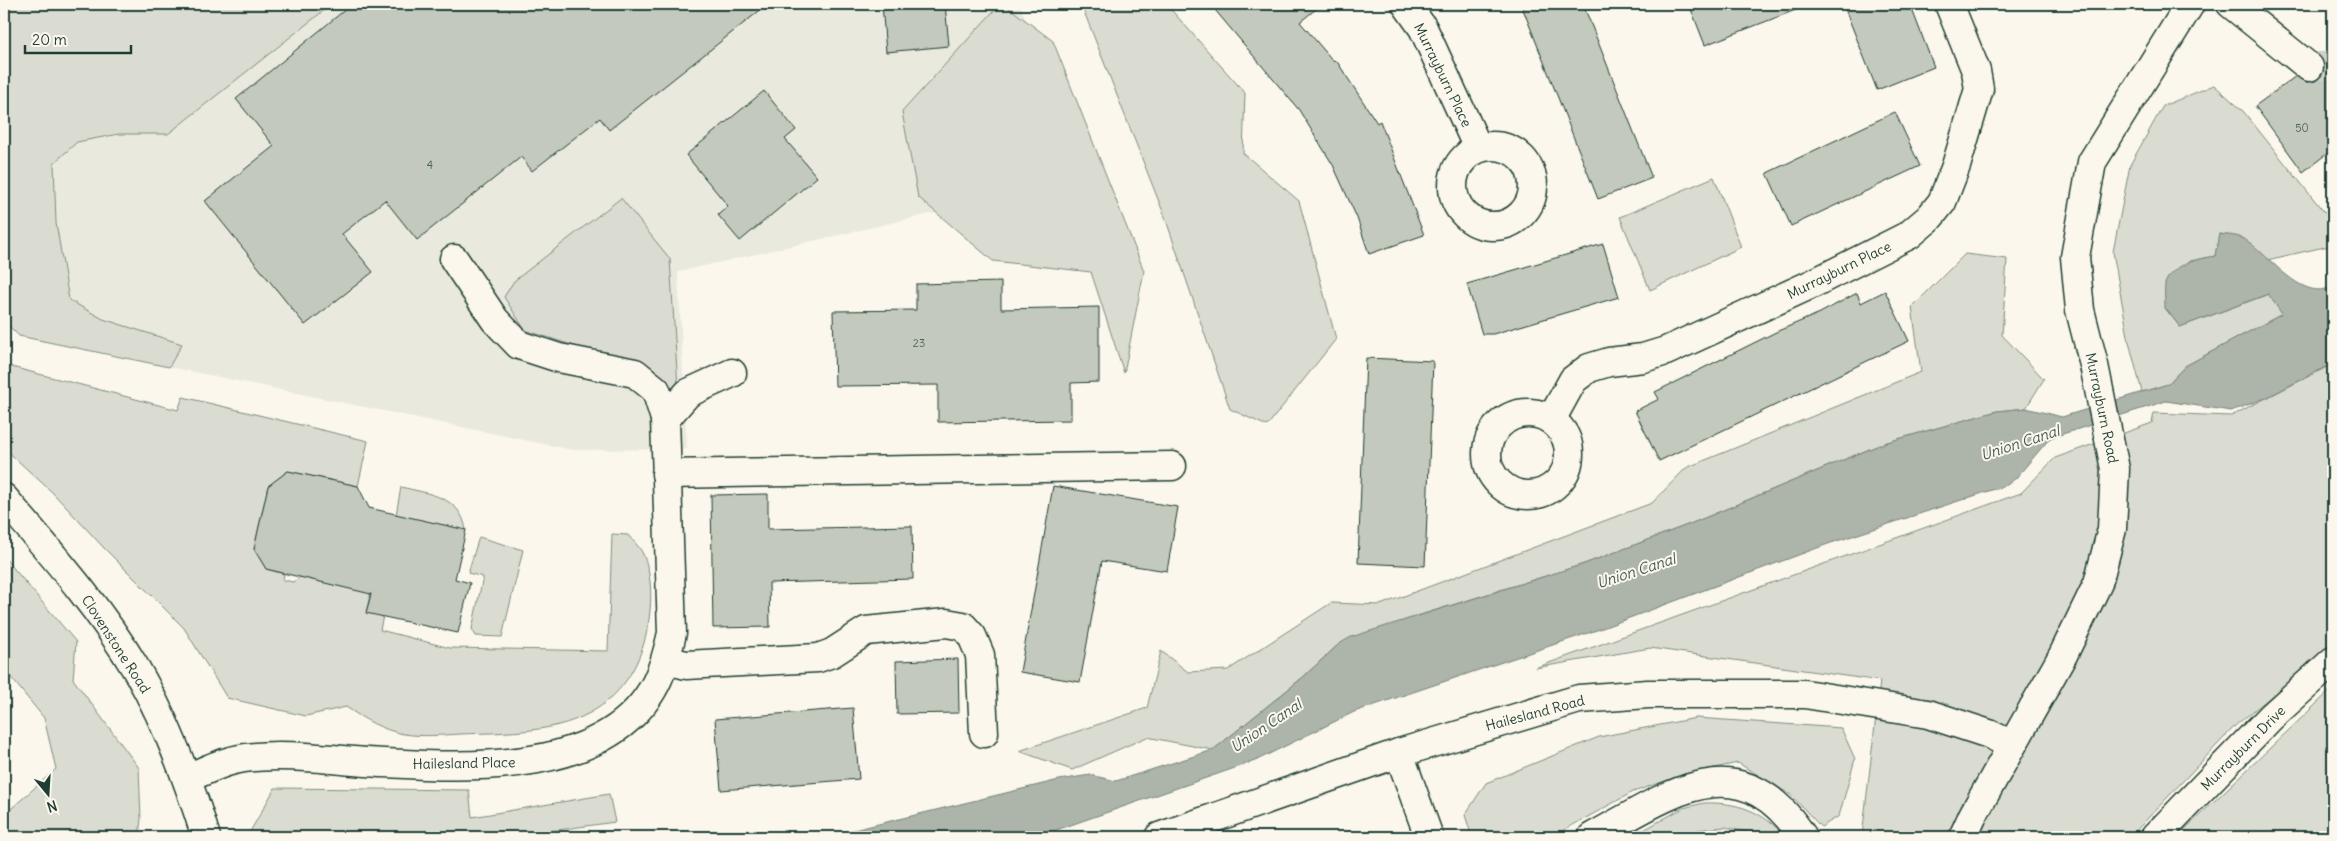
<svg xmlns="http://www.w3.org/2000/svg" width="2337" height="841" font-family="Delius,sans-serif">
	<rect width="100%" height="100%" fill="#fbf7ec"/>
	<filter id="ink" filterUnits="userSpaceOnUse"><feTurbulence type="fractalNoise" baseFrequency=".02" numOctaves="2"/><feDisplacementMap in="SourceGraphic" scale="10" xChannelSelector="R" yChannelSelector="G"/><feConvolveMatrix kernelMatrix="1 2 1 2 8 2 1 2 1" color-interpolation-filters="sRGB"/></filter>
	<g filter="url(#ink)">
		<path fill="#eae9de" d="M 4,4 L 1020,4 L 1083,179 L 678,272 L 687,449 L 573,450 L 19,336 L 4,321 Z"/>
		<g fill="#dbdcd1" stroke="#7d8c82">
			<path d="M 4,4 L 332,4 L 168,134 L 119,134 L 77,142 L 54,163 L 56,223 L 69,300 L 103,319 L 182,344 L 169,367 L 19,336 L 4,321 Z"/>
			<path d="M 1000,4 L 1004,4 L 1053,41 L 1144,271 L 1124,373 L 1091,272 L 993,261 L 918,197 L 902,112 Z"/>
			<path d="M 1081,4 L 1166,4 L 1245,93 L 1243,153 L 1299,201 L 1336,339 L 1267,426 L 1230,409 L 1165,217 Z"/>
			<path d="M 2214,85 L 2243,111 L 2324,212 L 2333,205 L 2333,245 L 2267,260 L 2243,238 L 2219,234 L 2215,256 L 2190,261 L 2165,308 L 2180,327 L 2269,294 L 2282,314 L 2185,366 L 2168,384 L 2142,392 L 2129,342 L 2113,252 L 2130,165 L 2163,106 Z"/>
			<path d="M 1714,177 L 1741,247 L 1650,290 L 1620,217 Z"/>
			<path d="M 621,198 L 670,259 L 678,388 L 664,388 L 646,369 L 525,330 L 504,297 L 514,281 Z"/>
			<path d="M 1965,254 L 2007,259 L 2002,335 L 2044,379 L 2026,408 L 1997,411 L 1884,443 L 1690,524 L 1584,564 L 1420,615 L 1339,644 L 1302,678 L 1213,750 L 1147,737 L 1072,770 L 1019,751 L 1147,708 L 1161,651 L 1188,672 L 1228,670 L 1331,603 L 1380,605 L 1652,503 L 1686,468 L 1921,372 L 1912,307 Z"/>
			<path d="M 2333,364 L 2333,646 L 2236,725 L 2130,837 L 1862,837 L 1880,681 L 1650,648 L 1535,668 L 2021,493 L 2055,458 L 2152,423 L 2154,413 L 2231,416 Z"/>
			<path d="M 4,365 L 178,410 L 183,397 L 368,441 L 358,486 L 288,471 L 268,486 L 254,549 L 266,569 L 284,574 L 283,580 L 293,582 L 300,577 L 335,585 L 378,562 L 366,612 L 383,616 L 380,630 L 450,648 L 608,651 L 612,534 L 628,535 C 632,540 639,546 642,552 C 652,572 652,598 649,619 C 644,655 629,687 598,708 C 559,734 506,732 461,734 C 443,735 422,737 404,734 C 382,730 364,719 346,707 L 306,716 L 227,698 L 184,628 L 104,548 L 53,493 L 4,448 Z"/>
			<path d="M 401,487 C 429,494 461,496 466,530 L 396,515 Z"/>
			<path d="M 479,537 L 523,550 L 502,637 L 476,636 L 472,629 L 483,577 L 468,573 Z"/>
			<path d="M 4,557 L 76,642 L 73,679 L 139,768 L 141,819 L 139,837 L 4,837 L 4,815 L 56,769 L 44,718 L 4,669 Z"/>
			<path d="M 2333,688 L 2332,837 L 2174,837 L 2184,830 Z"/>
			<path d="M 1696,718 L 1841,728 L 1855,759 L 1839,816 L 1821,827 L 1791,795 L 1738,763 L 1685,774 L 1633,792 L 1551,837 L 1472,837 L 1465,815 L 1486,783 L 1599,737 Z"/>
			<path d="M 275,788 L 469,790 L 472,817 L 609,794 L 615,822 L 506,837 L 247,837 Z"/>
			<path d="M 1704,803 C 1738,802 1763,811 1785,837 L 1756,837 L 1751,833 L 1725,827 L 1697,830 L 1686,837 L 1631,837 L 1683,808 Z"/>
		</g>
		<path fill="#adb4aa" stroke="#74847b" d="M 2219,234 C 2226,235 2236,235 2242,238 C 2265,248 2300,305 2333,286 L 2333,363 L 2266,398 L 2231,411 L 2166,401 L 2050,438 L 2016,478 L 2007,485 L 1828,544 L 1597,630 L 1354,712 L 1255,761 L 1036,837 L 825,837 L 1059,780 L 1090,775 L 1116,781 L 1213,750 L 1302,678 L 1339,644 L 1351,637 L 1584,564 L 1690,524 L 1884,443 L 1997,411 L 2026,408 L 2062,417 L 2168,384 L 2185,366 L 2282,314 L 2268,294 L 2180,327 L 2165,308 C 2165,300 2164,291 2165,284 C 2171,264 2199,259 2215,256 Z"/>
		<g fill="#c4c9be" stroke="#1f3d34">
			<path d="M 352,4 L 768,4 L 609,130 L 600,118 L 532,171 L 521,157 L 417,240 L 385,200 L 342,234 L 373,272 L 305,325 L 205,201 L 274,146 L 236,99 Z"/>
			<path d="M 882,4 L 945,4 L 949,46 L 886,52 Z"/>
			<path d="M 1210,4 L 1322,4 L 1300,22 L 1334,62 L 1336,60 L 1377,123 L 1380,121 L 1424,235 L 1369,254 L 1357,218 L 1333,165 L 1299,110 Z"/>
			<path d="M 1521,4 L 1583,4 L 1652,178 L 1598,199 Z"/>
			<path d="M 1689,4 L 1806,4 L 1806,6 L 1705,45 Z"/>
			<path d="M 1843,4 L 1910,4 L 1934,67 L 1877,90 Z"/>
			<path d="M 2333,49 L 2333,149 L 2303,172 L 2255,106 L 2296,76 L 2306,82 L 2315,81 L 2321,76 L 2324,70 L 2321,58 Z"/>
			<path d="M 764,91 L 796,130 L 785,139 L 817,177 L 740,241 L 718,215 L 728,206 L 686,155 Z"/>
			<path d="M 1895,112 L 1920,166 L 1791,226 L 1767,173 Z"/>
			<path d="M 1603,244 L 1619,297 L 1493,334 L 1482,334 L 1467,284 Z"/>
			<path d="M 1001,282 L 1001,309 L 1099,307 L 1099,382 L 1071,383 L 1071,420 L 938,422 L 938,385 L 835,386 L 833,311 L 916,310 L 916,284 Z"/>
			<path d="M 1885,291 L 1909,341 L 1659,461 L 1635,411 L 1659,399 L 1655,392 L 1778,331 L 1820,313 L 1857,293 L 1861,303 Z"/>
			<path d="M 1366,358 L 1433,361 L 1425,566 L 1358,563 Z"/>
			<path d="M 288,471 L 358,486 L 369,508 L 466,530 L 455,579 L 470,583 L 458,633 L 366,613 L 371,594 L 266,569 L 254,549 L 268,486 Z"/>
			<path d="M 1053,486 L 1178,507 L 1167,571 L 1102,561 L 1080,682 L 1020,672 Z"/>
			<path d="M 768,494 L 768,529 L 912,526 L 913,579 L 769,583 L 770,627 L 713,628 L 711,495 Z"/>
			<path d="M 958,659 L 959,713 L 897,714 L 896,661 Z"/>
			<path d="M 853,708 L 859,779 L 721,790 L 715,719 Z"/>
		</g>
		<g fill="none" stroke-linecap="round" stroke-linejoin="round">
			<path stroke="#cfd2c7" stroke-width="28" stroke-dasharray="28 14" stroke-linecap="butt" d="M 2309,67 L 2333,65"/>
			<defs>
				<g id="minor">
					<path d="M 1406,4 L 1423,28 L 1478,148"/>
					<path d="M 2231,4 L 2309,67"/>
					<circle cx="1493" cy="186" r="40"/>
					<path d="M 454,259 L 495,320 L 519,345 L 559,358 L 635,373 L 656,390 L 665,419"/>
					<circle cx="1528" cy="454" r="41"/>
					<path d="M 1551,420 L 1573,380 L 1589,368 L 1609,362 L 1643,358 L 1666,351 L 1812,284 L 1909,235 L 1929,218 L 1942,202 L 1956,166 L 1979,89 L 1976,71 L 1949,4"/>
					<path d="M 666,474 L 1172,466"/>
					<path d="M 4,498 C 51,553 99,607 136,669 C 167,722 188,779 206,837"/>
					<path d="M 666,660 L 686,665 L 818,658 L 832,653 L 866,631 L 946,623 L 963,626 L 972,636 L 980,655 L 984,733"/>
					<path d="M 1399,753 L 1429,837"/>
					<path d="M 188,778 C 206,770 224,761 245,758 C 291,752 338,761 384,763 C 471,768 609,775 656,683 C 664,667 668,651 672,633 L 665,419 L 688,393 L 732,373"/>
					<path d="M 1159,837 L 1399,753 L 1579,699 L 1648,694 L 1805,694 L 1928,714 L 1989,734 L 2012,745"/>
					<path d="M 1592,837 C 1668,796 1739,739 1803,837"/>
					<path d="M 1963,837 L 1973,815 L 2063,655 L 2098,583 L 2112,529 L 2115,469 L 2094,365 L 2080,310 L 2075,257 L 2092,162 L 2190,4"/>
					<path d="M 2155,837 L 2271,717 L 2333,661"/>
				</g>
			</defs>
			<use href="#minor" stroke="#1f3d34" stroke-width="31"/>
			<use href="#minor" stroke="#fbf7ec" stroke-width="28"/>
		</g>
	</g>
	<g text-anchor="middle" stroke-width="4" stroke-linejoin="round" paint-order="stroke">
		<g font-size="11" fill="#486056">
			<text x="2302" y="132">50</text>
			<text x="430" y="169">4</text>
			<text x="919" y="347">23</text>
		</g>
		<g font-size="14" fill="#1f3d34" stroke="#fbf7ec">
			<text transform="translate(1443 75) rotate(64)" y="5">Murrayburn Place</text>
			<text transform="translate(1839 270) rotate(-26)" y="5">Murrayburn Place</text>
			<text transform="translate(2102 408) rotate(78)" y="5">Murrayburn Road</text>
			<text transform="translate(116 644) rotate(57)" y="5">Clovenstone Road</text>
			<text transform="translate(1535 713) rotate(-15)" y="5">Hailesland Road</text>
			<text transform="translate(2243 748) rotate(-45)" y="5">Murrayburn Drive</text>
			<text transform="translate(464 763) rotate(-1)" y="5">Hailesland Place</text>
		</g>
		<g font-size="15" font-style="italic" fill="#425b52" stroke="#fbf7ec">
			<text transform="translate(2020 443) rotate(-18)" y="5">Union Canal</text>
			<text transform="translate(1636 571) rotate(-18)" y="5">Union Canal</text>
			<text transform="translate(1266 726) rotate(-34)" y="5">Union Canal</text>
		</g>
	</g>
	<rect width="2337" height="841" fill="none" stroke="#fbf7ec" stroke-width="20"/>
	<rect x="10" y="10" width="2317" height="821" fill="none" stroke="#1f3d34" stroke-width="2" filter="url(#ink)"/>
	<g transform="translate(48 794) rotate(162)" stroke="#fbf7ec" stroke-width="4" paint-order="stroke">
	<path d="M0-4L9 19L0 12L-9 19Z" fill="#1f3d34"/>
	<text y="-8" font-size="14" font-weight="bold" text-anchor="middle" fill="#1f3d34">N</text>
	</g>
	<path d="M25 45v8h106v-8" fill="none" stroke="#1f3d34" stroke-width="2.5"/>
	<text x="32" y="45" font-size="15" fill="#1f3d34" stroke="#fbf7ec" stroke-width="4" paint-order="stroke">20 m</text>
</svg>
